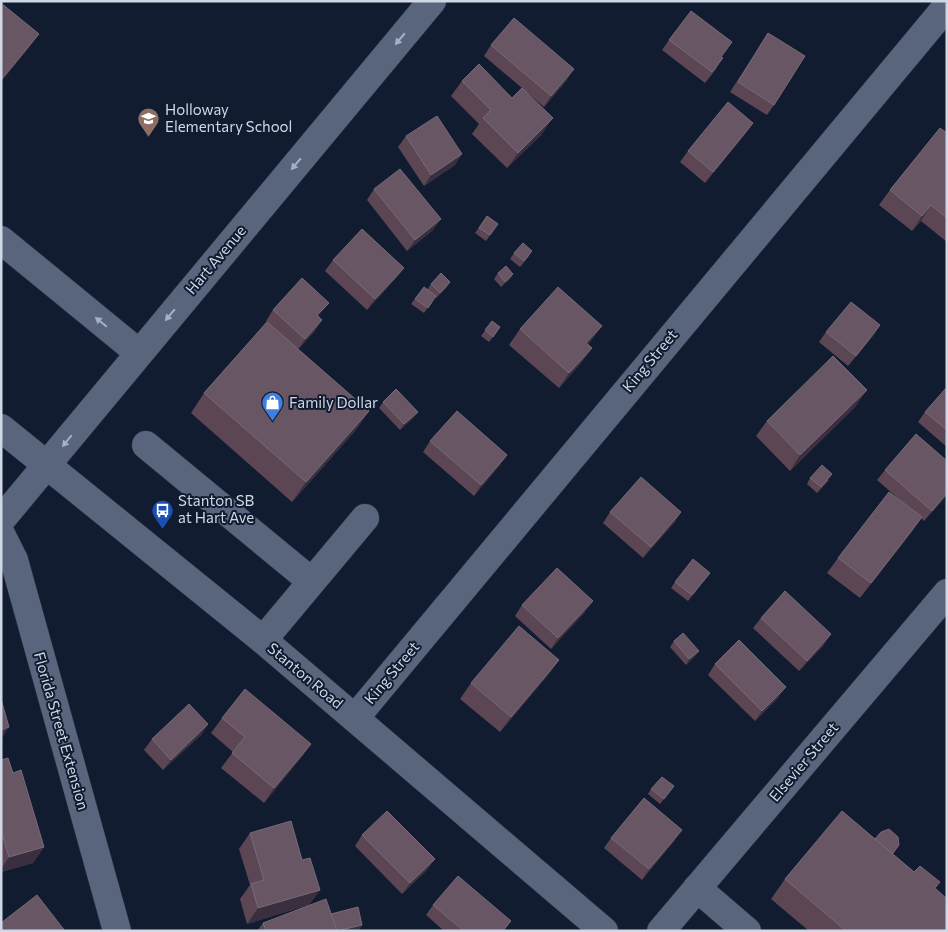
<svg xmlns="http://www.w3.org/2000/svg" width="948" height="932" font-family="Commissioner,sans-serif">
	<rect width="100%" height="100%" fill="#111c30"/>
	<g fill="none" stroke-linecap="round" stroke-linejoin="round">
		<defs>
			<g id="minor">
				<path d="M 1,240 L 139,353"/>
				<path d="M 1,428 L 263,640 L 604,931"/>
				<path d="M 146,445 L 311,581"/>
				<path d="M 1,520 L 432,1"/>
				<path d="M 1,534 L 14,560 L 117,931"/>
				<path d="M 263,640 L 365,518"/>
				<path d="M 355,718 L 947,6"/>
				<path d="M 697,888 L 747,931"/>
				<path d="M 661,931 L 947,593"/>
			</g>
		</defs>
		<use href="#minor" stroke="#2f3445" stroke-width="29"/>
		<use href="#minor" stroke="#58657d" stroke-width="28"/>
	</g>
	<g fill="#5c4654">
		<path d="M 768,33 L 774,105 L 767,115 L 730,92 Z"/>
		<path d="M 669,40 L 722,57 L 716,69 L 705,83 L 662,50 Z"/>
		<path d="M 491,45 L 567,80 L 544,107 L 525,91 L 542,134 L 507,168 L 472,134 L 479,124 L 451,96 L 462,81 L 512,98 L 522,88 L 484,56 Z"/>
		<path d="M 753,123 L 746,133 L 705,183 L 680,162 L 688,151 Z"/>
		<path d="M 947,133 L 947,242 L 921,221 L 912,231 L 879,205 L 890,190 Z"/>
		<path d="M 406,136 L 455,165 L 424,186 L 398,147 Z"/>
		<path d="M 374,189 L 433,230 L 407,251 L 367,200 Z"/>
		<path d="M 487,216 L 498,224 L 486,241 L 475,233 Z"/>
		<path d="M 514,253 L 529,256 L 520,267 L 510,259 Z"/>
		<path d="M 333,260 L 404,268 L 396,278 L 367,310 L 325,271 Z"/>
		<path d="M 498,273 L 513,274 L 510,279 L 501,287 L 494,279 Z"/>
		<path d="M 450,282 L 447,287 L 436,298 L 435,297 L 424,313 L 411,304 L 424,287 L 427,290 L 431,284 Z"/>
		<path d="M 329,303 L 318,316 L 315,331 L 298,349 L 369,411 L 355,431 L 292,502 L 191,413 L 204,393 L 267,322 L 266,321 L 273,310 Z"/>
		<path d="M 492,321 L 500,327 L 489,342 L 481,336 Z"/>
		<path d="M 880,325 L 873,336 L 848,366 L 819,342 L 826,332 Z"/>
		<path d="M 520,329 L 591,341 L 588,344 L 592,348 L 581,363 L 559,388 L 509,345 Z"/>
		<path d="M 947,387 L 947,447 L 918,422 L 925,412 Z"/>
		<path d="M 383,402 L 414,417 L 400,430 L 379,408 Z"/>
		<path d="M 856,406 L 790,471 L 756,436 L 767,421 Z"/>
		<path d="M 430,441 L 507,455 L 500,465 L 474,496 L 423,452 Z"/>
		<path d="M 885,470 L 947,495 L 924,521 L 921,518 L 911,533 L 860,598 L 827,573 L 838,558 L 901,501 L 877,480 Z"/>
		<path d="M 810,478 L 829,480 L 817,493 L 807,484 Z"/>
		<path d="M 610,512 L 681,512 L 674,523 L 643,558 L 603,523 Z"/>
		<path d="M 710,573 L 688,601 L 671,588 L 675,582 Z"/>
		<path d="M 522,605 L 585,612 L 551,649 L 515,616 Z"/>
		<path d="M 761,618 L 824,645 L 799,671 L 753,628 Z"/>
		<path d="M 674,641 L 699,651 L 695,656 L 686,665 L 670,647 Z"/>
		<path d="M 559,660 L 548,675 L 500,732 L 460,699 L 471,683 Z"/>
		<path d="M 715,664 L 779,697 L 755,721 L 708,675 Z"/>
		<path d="M 222,718 L 311,744 L 300,759 L 264,803 L 221,768 L 233,752 L 211,733 Z"/>
		<path d="M 208,724 L 201,735 L 163,770 L 144,750 L 152,739 Z"/>
		<path d="M 1,760 L 13,773 L 44,847 L 33,863 L 1,872 Z"/>
		<path d="M 674,786 L 660,804 L 648,794 L 651,789 Z"/>
		<path d="M 250,833 L 302,860 L 320,890 L 309,905 L 247,924 L 240,899 L 250,885 L 239,849 Z"/>
		<path d="M 362,835 L 427,870 L 402,894 L 355,846 Z"/>
		<path d="M 611,838 L 675,840 L 642,880 L 604,848 Z"/>
		<path d="M 875,839 L 899,845 L 893,854 L 935,889 L 947,931 L 809,931 L 771,899 L 785,879 Z"/>
		<path d="M 433,905 L 511,921 L 504,931 L 444,931 L 426,915 Z"/>
		<path d="M 331,914 L 362,925 L 358,931 L 257,931 L 263,923 Z"/>
	</g>
	<g fill="#392f3f">
		<path d="M 39,34 L 28,49 L 1,82 L 1,80 Z"/>
		<path d="M 574,69 L 567,80 L 544,107 L 551,96 Z"/>
		<path d="M 553,118 L 542,134 L 507,168 L 518,153 Z"/>
		<path d="M 753,123 L 746,133 L 705,183 L 713,172 Z"/>
		<path d="M 462,154 L 455,165 L 424,186 L 431,175 Z"/>
		<path d="M 931,205 L 921,221 L 912,231 L 922,216 Z"/>
		<path d="M 441,219 L 433,230 L 407,251 L 415,240 Z"/>
		<path d="M 404,268 L 396,278 L 367,310 L 375,299 Z"/>
		<path d="M 513,274 L 510,279 L 501,287 L 505,282 Z"/>
		<path d="M 450,282 L 447,287 L 436,298 L 440,293 Z"/>
		<path d="M 329,303 L 321,313 L 310,326 L 317,315 Z"/>
		<path d="M 322,320 L 315,331 L 298,350 L 305,339 Z"/>
		<path d="M 880,325 L 873,336 L 848,366 L 856,356 Z"/>
		<path d="M 602,326 L 591,341 L 575,358 L 586,343 Z"/>
		<path d="M 592,348 L 581,363 L 559,388 L 569,373 Z"/>
		<path d="M 867,390 L 856,406 L 790,471 L 800,455 Z"/>
		<path d="M 369,411 L 355,431 L 292,502 L 306,482 Z"/>
		<path d="M 418,412 L 414,417 L 400,430 L 404,424 Z"/>
		<path d="M 507,455 L 500,465 L 474,496 L 481,485 Z"/>
		<path d="M 947,493 L 947,495 L 924,521 L 932,511 Z"/>
		<path d="M 681,512 L 674,523 L 643,558 L 651,547 Z"/>
		<path d="M 922,517 L 911,533 L 860,598 L 871,583 Z"/>
		<path d="M 593,601 L 585,612 L 551,649 L 558,638 Z"/>
		<path d="M 831,634 L 824,645 L 799,671 L 807,661 Z"/>
		<path d="M 699,651 L 695,656 L 686,665 L 689,659 Z"/>
		<path d="M 559,660 L 548,675 L 500,732 L 511,717 Z"/>
		<path d="M 786,687 L 779,697 L 755,721 L 762,711 Z"/>
		<path d="M 208,724 L 201,735 L 163,770 L 171,760 Z"/>
		<path d="M 9,727 L 2,738 L 1,738 L 1,730 Z"/>
		<path d="M 311,744 L 300,759 L 264,803 L 274,788 Z"/>
		<path d="M 682,830 L 675,840 L 642,880 L 649,869 Z"/>
		<path d="M 44,847 L 33,863 L 1,872 L 1,869 L 9,857 Z"/>
		<path d="M 435,859 L 427,870 L 402,894 L 410,883 Z"/>
		<path d="M 320,890 L 309,905 L 247,924 L 258,908 Z"/>
		<path d="M 362,925 L 358,931 L 338,931 Z"/>
	</g>
	<g fill="#685664" stroke="#786a78">
		<path d="M 1,3 L 39,34 L 1,80 Z"/>
		<path d="M 691,11 L 732,42 L 721,57 L 723,58 L 712,72 L 669,40 Z"/>
		<path d="M 514,18 L 574,69 L 551,96 L 491,45 Z"/>
		<path d="M 768,33 L 805,56 L 774,105 L 738,82 Z"/>
		<path d="M 479,64 L 512,98 L 522,88 L 553,118 L 518,153 L 483,118 L 491,110 L 462,81 Z"/>
		<path d="M 728,102 L 753,123 L 713,172 L 688,151 Z"/>
		<path d="M 437,116 L 462,154 L 431,175 L 406,136 Z"/>
		<path d="M 940,128 L 947,133 L 947,218 L 931,205 L 922,216 L 890,190 Z"/>
		<path d="M 400,169 L 441,219 L 415,240 L 374,189 Z"/>
		<path d="M 487,216 L 498,224 L 490,235 L 479,228 Z"/>
		<path d="M 362,229 L 404,268 L 375,299 L 333,260 Z"/>
		<path d="M 523,243 L 532,251 L 524,261 L 514,253 Z"/>
		<path d="M 506,266 L 513,274 L 505,282 L 498,273 Z"/>
		<path d="M 441,273 L 450,282 L 440,293 L 431,284 Z"/>
		<path d="M 302,278 L 329,303 L 317,315 L 322,320 L 305,339 L 273,310 Z"/>
		<path d="M 424,287 L 436,296 L 428,308 L 415,299 Z"/>
		<path d="M 558,287 L 602,326 L 586,343 L 592,348 L 569,373 L 520,329 Z"/>
		<path d="M 851,302 L 880,325 L 856,356 L 826,332 Z"/>
		<path d="M 492,321 L 500,327 L 493,337 L 485,330 Z"/>
		<path d="M 267,322 L 369,411 L 306,482 L 204,393 Z"/>
		<path d="M 833,356 L 867,390 L 800,455 L 767,421 Z"/>
		<path d="M 947,387 L 947,430 L 925,412 Z"/>
		<path d="M 396,389 L 418,412 L 404,424 L 383,402 Z"/>
		<path d="M 457,411 L 507,455 L 481,485 L 430,441 Z"/>
		<path d="M 916,434 L 947,461 L 947,493 L 932,511 L 885,470 Z"/>
		<path d="M 822,465 L 832,474 L 821,487 L 810,478 Z"/>
		<path d="M 641,477 L 681,512 L 651,547 L 610,512 Z"/>
		<path d="M 889,492 L 922,517 L 871,583 L 838,558 Z"/>
		<path d="M 693,559 L 710,573 L 692,595 L 675,582 Z"/>
		<path d="M 557,568 L 593,601 L 558,638 L 522,605 Z"/>
		<path d="M 785,591 L 831,634 L 807,661 L 761,618 Z"/>
		<path d="M 519,626 L 559,660 L 511,717 L 471,683 Z"/>
		<path d="M 683,633 L 699,651 L 689,659 L 674,641 Z"/>
		<path d="M 739,640 L 786,687 L 762,711 L 715,664 Z"/>
		<path d="M 245,689 L 311,744 L 274,788 L 232,753 L 245,737 L 222,718 Z"/>
		<path d="M 1,699 L 9,727 L 1,730 Z"/>
		<path d="M 189,704 L 208,724 L 171,760 L 152,739 Z"/>
		<path d="M 8,758 L 13,773 L 21,770 L 44,847 L 9,857 L 1,830 L 1,760 Z"/>
		<path d="M 662,777 L 674,786 L 664,799 L 651,789 Z"/>
		<path d="M 644,798 L 682,830 L 649,869 L 611,838 Z"/>
		<path d="M 387,811 L 435,859 L 410,883 L 362,835 Z"/>
		<path d="M 842,811 L 914,872 L 920,866 L 940,882 L 935,888 L 947,899 L 947,931 L 846,931 L 785,879 Z"/>
		<path d="M 291,821 L 302,860 L 310,858 L 320,890 L 258,908 L 251,884 L 264,880 L 250,833 Z"/>
		<path d="M 889,829 L 898,837 L 899,845 L 893,853 L 892,853 L 875,839 L 881,832 Z"/>
		<path d="M 458,876 L 511,921 L 502,931 L 464,931 L 433,905 Z"/>
		<path d="M 37,895 L 65,931 L 1,931 L 1,923 Z"/>
		<path d="M 326,899 L 337,931 L 266,931 L 263,923 Z"/>
		<path d="M 358,907 L 362,925 L 337,931 L 331,914 Z"/>
	</g>
	<defs><path id="oneway-solid" d="M-6-.8H1V-3.2L6.5 0L1 3.2V.8H-6Z" transform="scale(1.25)"/></defs>
	<g fill="#a6b0c1">
		<use href="#oneway-solid" transform="translate(400 39) rotate(130)"/>
		<use href="#oneway-solid" transform="translate(296 164) rotate(130)"/>
		<use href="#oneway-solid" transform="translate(170 315) rotate(130)"/>
		<use href="#oneway-solid" transform="translate(101 322) rotate(-141)"/>
		<use href="#oneway-solid" transform="translate(67 441) rotate(129)"/>
	</g>
	<defs>
		<symbol id="school-pin" viewBox="-11 -11 22 30"><path d="M0 17L-7.5 6A9.5 9.5 0 1 1 7.5 6Z" fill="#8d6e63" stroke="#111c30"/><path d="M0-5L7-2L0 1L-7-2ZM-4 1L0 2.5L4 1V4Q0 6-4 4Z" fill="#fff"/></symbol>
		<symbol id="shop-pin" viewBox="-11 -11 22 30"><path d="M0 17L-7.5 6A9.5 9.5 0 1 1 7.5 6Z" fill="#3f7fe0" stroke="#111c30"/><path d="M-5-2.5h2.3a2.7 3.5 0 0 1 5.4 0H5L5.5 6h-11ZM-1.5-2.5h3a1.5 2.3 0 0 0-3 0Z" fill="#fff"/></symbol>
		<symbol id="bus-pin" viewBox="-11 -11 22 30"><path d="M0 17L-7.5 6A9.5 9.5 0 1 1 7.5 6Z" fill="#1a4fb4" stroke="#111c30"/><path d="M-5-6H5V4H4V6H2V4H-2V6H-4V4H-5ZM-3.5-4V0h7V-4ZM-3.5 1.2v1.5H-2V1.2ZM2 1.2v1.5H3.5V1.2Z" fill="#fff"/></symbol>
	</defs>
	<g fill-rule="evenodd">
		<use href="#school-pin" x="136" y="106" width="25" height="34"/>
		<use href="#shop-pin" x="260" y="390" width="25" height="34"/>
		<use href="#bus-pin" x="150" y="498" width="25" height="34"/>
	</g>
	<g text-anchor="middle" stroke-width="4" stroke-linejoin="round" paint-order="stroke">
		<g font-size="15" fill="#d0d8e6" stroke="#111c30" text-anchor="start">
			<text x="165" y="115">Holloway<tspan x="165" dy="17">Elementary School</tspan></text>
			<text x="289" y="408">Family Dollar</text>
			<text x="178" y="506">Stanton SB<tspan x="178" dy="17">at Hart Ave</tspan></text>
		</g>
		<g font-size="15" fill="#d0d8e6" stroke="#111c30">
			<text transform="translate(216 260) rotate(-50)" y="5">Hart Avenue</text>
			<text transform="translate(650 361) rotate(-50)" y="5">King Street</text>
			<text transform="translate(392 673) rotate(-50)" y="5">King Street</text>
			<text transform="translate(305 676) rotate(40)" y="5">Stanton Road</text>
			<text transform="translate(61 731) rotate(74)" y="5">Florida Street Extension</text>
			<text transform="translate(804 762) rotate(-50)" y="5">Elsevier Street</text>
		</g>
	</g>
	<rect width="948" height="932" fill="none" stroke="#d0d8e6" stroke-width="5"/>
</svg>
